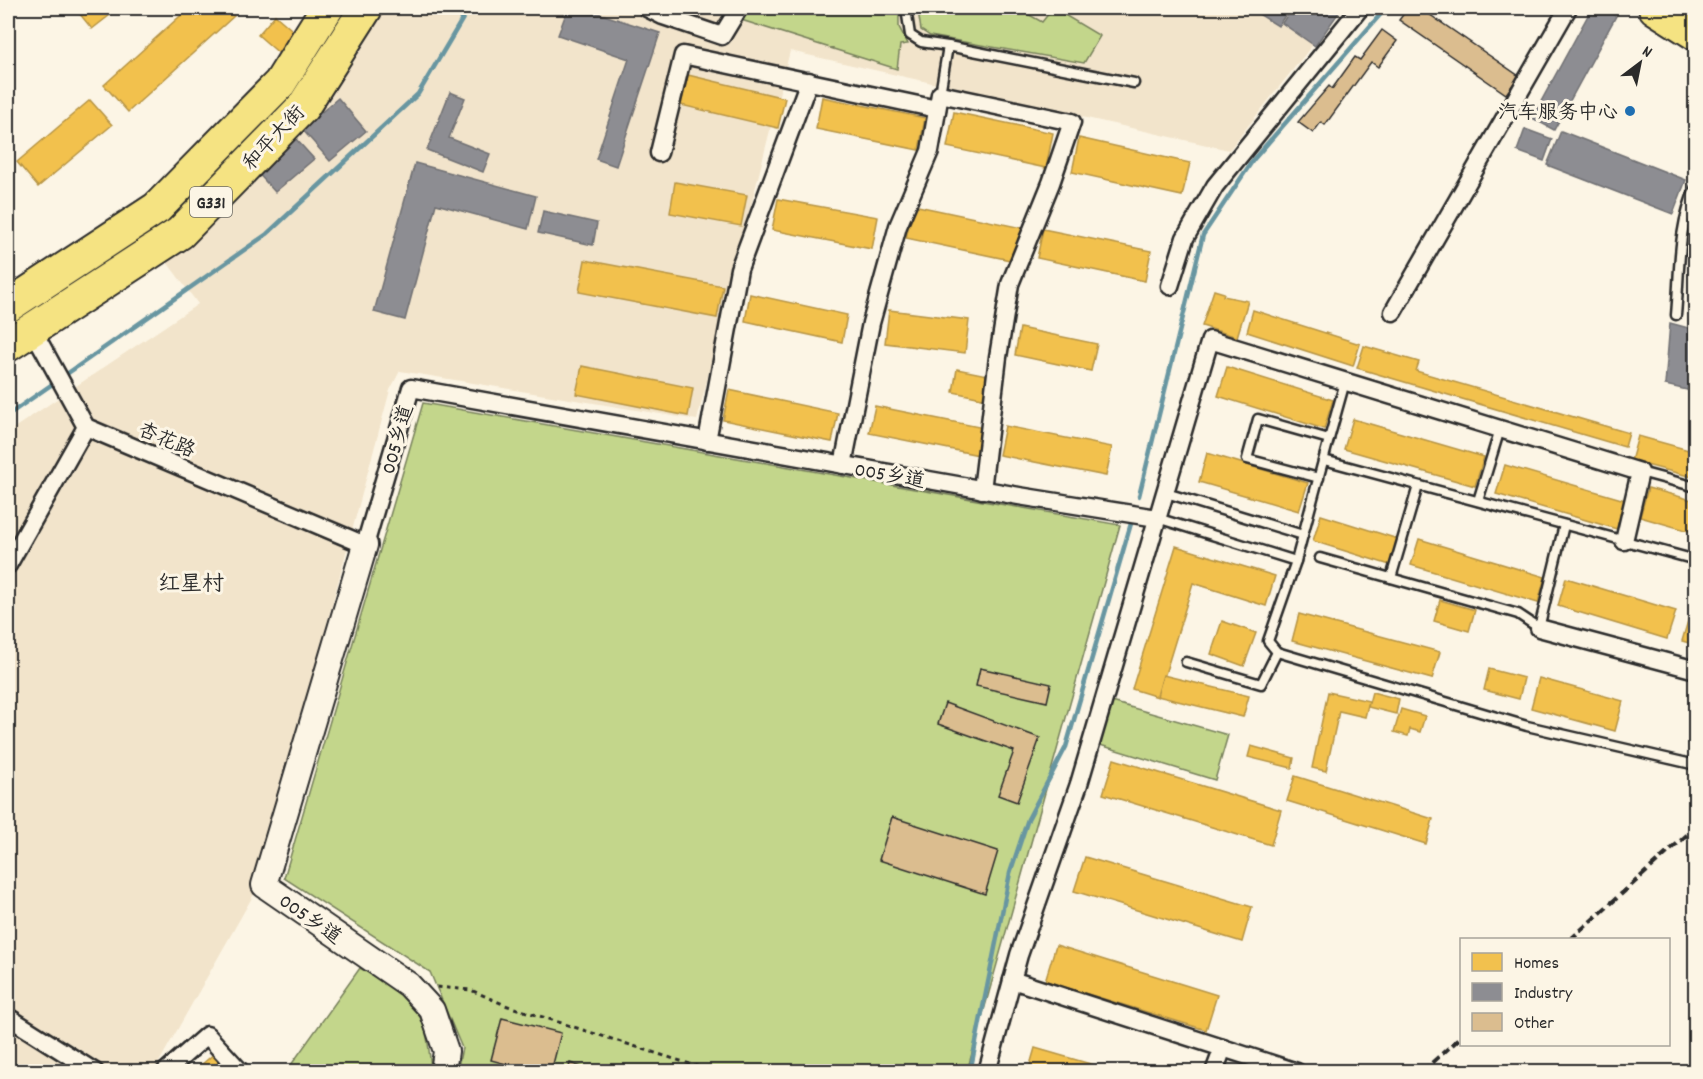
<svg xmlns="http://www.w3.org/2000/svg" width="1703" height="1079" font-family="Dekko,'LXGW WenKai TC',sans-serif">
	<rect width="100%" height="100%" fill="#fcf5e5"/>
	<filter id="ink" filterUnits="userSpaceOnUse"><feTurbulence type="fractalNoise" baseFrequency=".0167" numOctaves="2"/><feDisplacementMap in="SourceGraphic" scale="12" xChannelSelector="R" yChannelSelector="G"/><feConvolveMatrix kernelMatrix="1 2 1 2 8 2 1 2 1" color-interpolation-filters="sRGB"/></filter>
	<g filter="url(#ink)">
		<path fill="#f2e4cb" d="M 380,8 L 1342,8 L 1229,150 L 790,51 L 697,420 L 400,371 L 390,390 L 254,894 L 154,1071 L 8,1072 L 8,432 L 198,304 L 164,258 Z"/>
		<g fill="#c3d68b" stroke="#77805b" stroke-width="1.5">
			<path d="M 745,8 L 899,8 L 899,27 L 908,44 L 900,45 L 897,69 L 738,19 Z"/>
			<path d="M 922,8 L 1017,8 L 1042,22 L 1053,8 L 1100,36 L 1084,63 L 930,36 L 921,30 L 919,17 Z"/>
			<path d="M 423,403 L 1120,525 L 967,1071 L 457,1071 L 462,1048 L 430,972 L 284,878 Z"/>
			<path d="M 1112,702 L 1228,735 L 1215,780 L 1100,745 Z"/>
			<path d="M 360,968 C 412,999 427,1006 431,1071 L 286,1072 Z"/>
		</g>
		<g fill="#f2c14e" stroke="#b69444" stroke-width="1.5">
			<path d="M 75,8 L 119,8 L 92,29 Z"/>
			<path d="M 189,8 L 226,8 L 234,16 L 128,112 L 104,85 Z"/>
			<path d="M 275,15 L 298,35 L 281,55 L 258,35 Z"/>
			<path d="M 688,75 L 785,98 L 778,128 L 681,105 Z"/>
			<path d="M 822,97 L 925,118 L 919,150 L 816,129 Z"/>
			<path d="M 90,100 L 112,125 L 38,187 L 17,162 Z"/>
			<path d="M 954,112 L 1053,133 L 1046,168 L 947,147 Z"/>
			<path d="M 1079,138 L 1190,163 L 1182,196 L 1072,172 Z"/>
			<path d="M 675,182 L 747,195 L 741,226 L 670,213 Z"/>
			<path d="M 778,199 L 878,217 L 872,249 L 772,230 Z"/>
			<path d="M 913,205 L 1022,228 L 1015,261 L 906,238 Z"/>
			<path d="M 1043,229 L 1151,251 L 1145,281 L 1037,258 Z"/>
			<path d="M 585,260 L 723,286 L 717,318 L 579,292 Z"/>
			<path d="M 1214,290 L 1224,293 L 1223,296 L 1248,301 L 1237,337 L 1202,326 Z"/>
			<path d="M 750,294 L 847,315 L 842,342 L 745,321 Z"/>
			<path d="M 889,310 L 969,320 L 965,353 L 885,343 Z"/>
			<path d="M 1253,310 L 1360,344 L 1353,366 L 1247,332 Z"/>
			<path d="M 1020,328 L 1097,344 L 1091,371 L 1015,355 Z"/>
			<path d="M 1364,346 L 1419,362 L 1416,371 L 1629,433 L 1625,447 L 1357,368 Z"/>
			<path d="M 582,366 L 693,388 L 688,416 L 576,394 Z"/>
			<path d="M 1227,367 L 1333,400 L 1324,429 L 1218,396 Z"/>
			<path d="M 957,369 L 992,376 L 987,399 L 953,392 Z"/>
			<path d="M 729,390 L 838,413 L 832,442 L 723,420 Z"/>
			<path d="M 875,406 L 984,428 L 979,455 L 869,433 Z"/>
			<path d="M 1353,419 L 1484,457 L 1475,486 L 1344,449 Z"/>
			<path d="M 1005,426 L 1112,447 L 1106,476 L 999,455 Z"/>
			<path d="M 1638,436 L 1696,452 L 1696,478 L 1631,461 Z"/>
			<path d="M 1207,453 L 1308,483 L 1299,511 L 1199,482 Z"/>
			<path d="M 1505,465 L 1625,500 L 1617,529 L 1496,494 Z"/>
			<path d="M 1648,488 L 1696,501 L 1696,533 L 1640,517 Z"/>
			<path d="M 1321,515 L 1398,539 L 1390,565 L 1313,541 Z"/>
			<path d="M 1419,539 L 1545,577 L 1538,603 L 1411,565 Z"/>
			<path d="M 1176,546 L 1275,576 L 1266,606 L 1193,583 L 1158,697 L 1132,689 Z"/>
			<path d="M 1566,578 L 1676,611 L 1667,639 L 1558,606 Z"/>
			<path d="M 1440,600 L 1475,610 L 1469,631 L 1434,621 Z"/>
			<path d="M 1299,614 L 1440,652 L 1432,679 L 1292,641 Z"/>
			<path d="M 1690,614 L 1696,616 L 1696,645 L 1682,641 Z"/>
			<path d="M 1222,621 L 1256,633 L 1244,666 L 1211,654 Z"/>
			<path d="M 1489,669 L 1524,678 L 1519,699 L 1484,690 Z"/>
			<path d="M 1163,675 L 1249,696 L 1243,717 L 1157,696 Z"/>
			<path d="M 1539,678 L 1623,701 L 1615,731 L 1531,708 Z"/>
			<path d="M 1328,692 L 1369,701 L 1365,717 L 1339,711 L 1326,771 L 1312,768 Z"/>
			<path d="M 1372,692 L 1399,699 L 1396,714 L 1368,707 Z"/>
			<path d="M 1401,709 L 1425,716 L 1420,732 L 1410,729 L 1408,736 L 1394,732 Z"/>
			<path d="M 1251,746 L 1294,758 L 1292,768 L 1248,757 Z"/>
			<path d="M 1114,759 L 1281,810 L 1271,845 L 1103,794 Z"/>
			<path d="M 1295,776 L 1433,819 L 1426,844 L 1287,801 Z"/>
			<path d="M 1085,857 L 1252,907 L 1242,942 L 1074,891 Z"/>
			<path d="M 1056,945 L 1217,995 L 1206,1030 L 1045,981 Z"/>
			<path d="M 1035,1048 L 1115,1071 L 1115,1072 L 1028,1072 Z"/>
			<path d="M 215,1053 L 231,1072 L 193,1072 Z"/>
		</g>
		<g fill="#8d8d92" stroke="#707073" stroke-width="1.5">
			<path d="M 568,8 L 582,8 L 660,33 L 616,166 L 596,159 L 629,59 L 558,35 Z"/>
			<path d="M 1249,8 L 1290,8 L 1278,26 Z"/>
			<path d="M 1292,8 L 1342,8 L 1315,46 L 1282,23 Z"/>
			<path d="M 1592,8 L 1600,8 L 1616,16 L 1554,130 L 1532,118 Z"/>
			<path d="M 450,92 L 465,98 L 449,138 L 490,154 L 483,172 L 427,150 Z"/>
			<path d="M 338,98 L 366,131 L 330,161 L 302,129 Z"/>
			<path d="M 1525,129 L 1552,139 L 1544,161 L 1517,151 Z"/>
			<path d="M 1561,131 L 1686,180 L 1673,214 L 1547,165 Z"/>
			<path d="M 295,138 L 314,159 L 275,192 L 256,171 Z"/>
			<path d="M 415,163 L 536,196 L 528,229 L 436,204 L 405,320 L 374,312 Z"/>
			<path d="M 543,211 L 597,223 L 593,245 L 538,233 Z"/>
			<path d="M 1670,323 L 1696,330 L 1696,392 L 1665,385 Z"/>
		</g>
		<g fill="none" stroke-linecap="round" stroke-linejoin="round">
			<g stroke="#6896a1" stroke-width="4.5">
				<path d="M 8,415 L 267,234 L 418,94 L 469,8"/>
				<path d="M 1139,496 L 1203,235 L 1253,160 L 1386,8"/>
				<path d="M 970,1072 L 1010,873 L 1028,819 L 1066,747 L 1132,520"/>
			</g>
		</g>
		<g fill="#dbbd8f" stroke="#2b2b2b" stroke-width="1.5">
			<path d="M 1408,8 L 1420,8 L 1519,76 L 1506,94 L 1399,20 Z"/>
			<path d="M 1382,30 L 1397,41 L 1378,67 L 1371,62 L 1325,125 L 1321,122 L 1313,133 L 1298,122 L 1329,86 L 1332,89 L 1355,57 L 1360,60 Z"/>
			<path d="M 980,668 L 1051,684 L 1047,702 L 976,686 Z"/>
			<path d="M 945,703 L 1040,738 L 1017,802 L 998,795 L 1014,751 L 938,724 Z"/>
			<path d="M 892,817 L 998,851 L 985,894 L 879,860 Z"/>
			<path d="M 502,1018 L 561,1033 L 551,1072 L 536,1072 L 491,1060 Z"/>
			<path d="M 570,1063 L 596,1072 L 568,1072 Z"/>
		</g>
		<g fill="none" stroke-linecap="round" stroke-linejoin="round">
			<defs>
				<g id="lane">
					<path d="M 910,8 L 907,15 L 910,35 L 921,42 L 948,46"/>
					<path d="M 940,94 L 948,46 L 1134,83"/>
					<path d="M 1676,315 C 1680,273 1677,226 1696,187"/>
					<path d="M 1324,460 L 1696,560"/>
					<path d="M 1640,472 L 1696,487"/>
					<path d="M 1319,478 L 1247,459 L 1258,419 L 1329,439 L 1345,382"/>
					<path d="M 1478,501 L 1500,429"/>
					<path d="M 1157,518 L 1296,561 L 1303,535 L 1163,492"/>
					<path d="M 1303,535 L 1329,439"/>
					<path d="M 1320,558 L 1518,614 L 1539,628 L 1564,525"/>
					<path d="M 1391,578 L 1418,486"/>
					<path d="M 1277,652 L 1268,641 L 1296,561"/>
					<path d="M 1186,662 L 1261,684 L 1277,652 L 1527,726 L 1696,765"/>
				</g>
				<g id="street">
					<path d="M 647,8 L 663,16 L 722,36 L 739,8"/>
					<path d="M 659,153 L 683,55 L 937,109"/>
					<path d="M 1170,286 L 1185,238 L 1215,186 L 1360,8"/>
					<path d="M 1393,312 L 1568,8"/>
					<path d="M 29,323 L 86,427 L 365,545 L 411,388 L 1019,496 L 1157,518"/>
					<path d="M 707,441 L 739,269 L 809,81"/>
					<path d="M 843,465 L 871,323 L 898,226 L 930,151 L 940,94 L 1072,122 L 1051,183 L 1010,284 L 998,357 L 982,490"/>
					<path d="M 8,565 L 86,427"/>
					<path d="M 1539,628 L 1696,670"/>
					<path d="M 1012,980 L 1297,1072"/>
					<path d="M 8,1017 L 95,1072"/>
					<path d="M 165,1072 L 207,1035 L 241,1072"/>
					<path d="M 987,1072 L 1019,955 L 1079,784 L 1210,340 L 1640,472 L 1624,541"/>
					<path d="M 1214,1072 L 1223,1048"/>
				</g>
				<path id="secondary" d="M 365,545 L 264,885 L 409,985 L 432,1010 L 446,1051 L 443,1072"/>
				<g id="highway">
					<path d="M 1655,8 L 1696,34"/>
					<path d="M 8,306 L 157,208 L 280,83 L 327,8"/>
					<path d="M 8,345 L 180,233 L 303,107 L 366,8"/>
				</g>
			</defs>
			<use href="#lane" stroke="#2b2b2b" stroke-width="13"/>
			<use href="#street" stroke="#2b2b2b" stroke-width="21"/>
			<use href="#secondary" stroke="#2b2b2b" stroke-width="28"/>
			<use href="#highway" stroke="#2b2b2b" stroke-width="36"/>
			<path stroke="#2b2b2b" stroke-width="3" stroke-dasharray="4.5 4.5" stroke-linecap="butt" d="M 437,987 L 471,990 L 505,1005 L 715,1072"/>
			<use href="#lane" stroke="#fcf5e5" stroke-width="8"/>
			<use href="#street" stroke="#fcf5e5" stroke-width="16"/>
			<use href="#secondary" stroke="#fcf5e5" stroke-width="24"/>
			<use href="#highway" stroke="#f5e382" stroke-width="32"/>
			<g stroke="#2b2b2b" stroke-width="4.5" stroke-dasharray="9 4.5" stroke-linecap="butt">
				<path d="M 1570,940 L 1696,827"/>
				<path d="M 1422,1072 L 1462,1036"/>
			</g>
		</g>
	</g>
	<circle fill="#1f6fb2" stroke="#fcf5e5" stroke-width="2" cx="1630" cy="111" r="6"/>
	<g text-anchor="middle" stroke-width="6" stroke-linejoin="round" paint-order="stroke">
		<rect fill="#fcf5e5" stroke="#6a6863" stroke-width="1.5" x="190" y="187" width="42" height="30" rx="4.5"/>
		<g font-size="18" font-weight="bold" fill="#2b2b2b">
			<text x="211" y="208">G331</text>
		</g>
		<g font-size="20" fill="#2b2b2b" stroke="#fcf5e5" text-anchor="end">
			<text x="1618" y="118">汽车服务中心</text>
		</g>
		<g font-size="20" fill="#2b2b2b" stroke="#fcf5e5">
			<text transform="translate(273 137) rotate(-47)" y="7">和平大街</text>
			<text transform="translate(167 439) rotate(23)" y="7">杏花路</text>
			<text transform="translate(396 439) rotate(-74)" y="7">005乡道</text>
			<text transform="translate(890 474) rotate(10)" y="7">005乡道</text>
			<text transform="translate(311 918) rotate(35)" y="7">005乡道</text>
		</g>
		<g font-size="22" fill="#2b2b2b" stroke="#fcf5e5">
			<text x="191" y="590">红星村</text>
		</g>
	</g>
	<rect width="1703" height="1079" fill="none" stroke="#fcf5e5" stroke-width="30"/>
	<rect x="15" y="15" width="1673" height="1049" fill="none" stroke="#2b2b2b" stroke-width="2" filter="url(#ink)"/>
	<rect x="1460" y="938" width="210" height="108" fill="#fcf5e5" stroke="#a8a49b" stroke-width="1.5"/>
	<rect x="1472" y="953" width="30" height="18" fill="#f2c14e" stroke="#a8a49b" stroke-width="1.5"/>
	<text x="1514" y="968" font-size="18" fill="#2b2b2b">Homes</text>
	<rect x="1472" y="983" width="30" height="18" fill="#8d8d92" stroke="#a8a49b" stroke-width="1.5"/>
	<text x="1514" y="998" font-size="18" fill="#2b2b2b">Industry</text>
	<rect x="1472" y="1013" width="30" height="18" fill="#dbbd8f" stroke="#a8a49b" stroke-width="1.5"/>
	<text x="1514" y="1028" font-size="18" fill="#2b2b2b">Other</text>
	<g transform="translate(1640 63) rotate(32)" stroke="#fcf5e5" stroke-width="4.5" paint-order="stroke">
	<path d="M0-4.5L10 22L0 15L-10 22Z" fill="#2b2b2b"/>
	<text y="-9" font-size="16" font-weight="bold" text-anchor="middle" fill="#2b2b2b">N</text>
	</g>
</svg>
